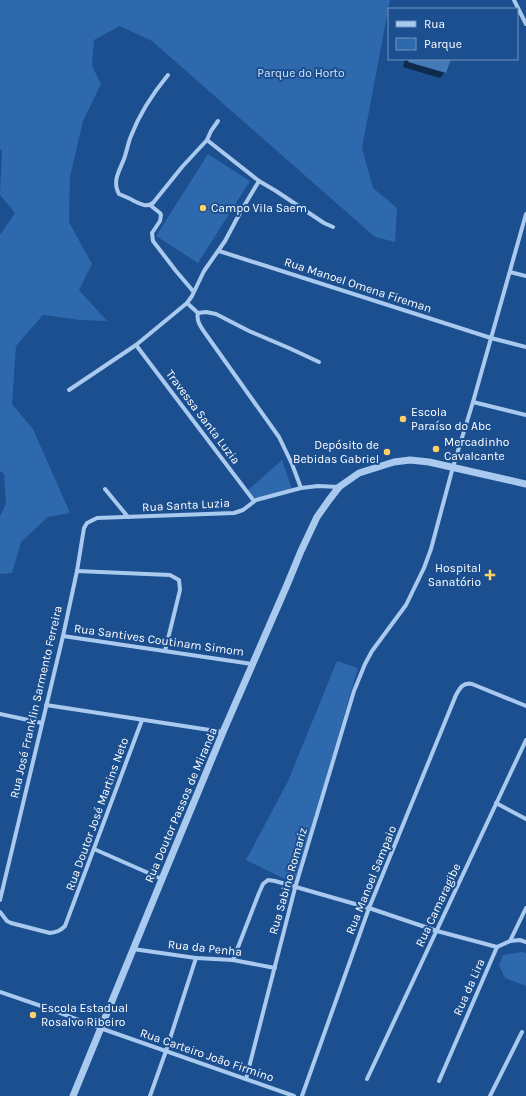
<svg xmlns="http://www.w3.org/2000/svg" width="526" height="1096" font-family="Karla,sans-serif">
	<rect width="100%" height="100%" fill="#1b4f8f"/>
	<g fill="#2e69ad">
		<path d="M 0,0 L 390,0 L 362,148 L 373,188 L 397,208 L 395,242 L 375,237 L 152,41 L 120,26 L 94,40 L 92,66 L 101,84 L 83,121 L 70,177 L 69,222 L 92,264 L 79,290 L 107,321 L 80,320 L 43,315 L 16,346 L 12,404 L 33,429 L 70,513 L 48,517 L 21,542 L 12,573 L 0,574 L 0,516 L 6,504 L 4,474 L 0,471 L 0,235 L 15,213 L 0,195 L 2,151 L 0,149 Z"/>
		<path d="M 208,154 L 250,181 L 198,263 L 156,236 Z"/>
		<path d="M 282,460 L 292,489 L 270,496 L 252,498 L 248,490 Z"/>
		<path d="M 337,661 L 358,668 L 295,884 L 246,860 L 288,781 Z"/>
		<path d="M 522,952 L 526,953 L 526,986 L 505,978 L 499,965 L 503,955 Z"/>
	</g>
	<path fill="#0007" d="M 405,59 L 449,59 L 445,72 L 440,78 L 403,67 Z"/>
	<path fill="#4478b7" d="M 409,59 L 451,59 L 446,73 L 408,62 Z"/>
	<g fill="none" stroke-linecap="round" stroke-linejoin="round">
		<g stroke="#a9c9ee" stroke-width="4">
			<path d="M 514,0 L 526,24"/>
			<path d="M 168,75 C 154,92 139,115 131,136 C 128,143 127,151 124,159 C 119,172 112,181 119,194 C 124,196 129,198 134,201 C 141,204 146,208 153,203 L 182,167 L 207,140 L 211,131 L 218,121"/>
			<path d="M 207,140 L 259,181 L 276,191 L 324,223 L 333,227"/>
			<path d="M 150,205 L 160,213 L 161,215 L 160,221 L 152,233 L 153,241 L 176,271 L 193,291"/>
			<path d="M 219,251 L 491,338 L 526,347"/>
			<path d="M 510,272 L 526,276"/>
			<path d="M 187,303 L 198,313"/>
			<path d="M 198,313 C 196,321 201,327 205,333 L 279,437 L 292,464 L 301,488"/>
			<path d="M 198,313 L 206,312 L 216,314 L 249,331 L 289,348 L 319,362"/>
			<path d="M 136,345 L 254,501"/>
			<path d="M 69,390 L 136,345 L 187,303 L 192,296 L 204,271 L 225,241 L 241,211 L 259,181"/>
			<path d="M 473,402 L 526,415"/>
			<path d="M 105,489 L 128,517"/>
			<path d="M 77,571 L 170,575 L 179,580 L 180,590 L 165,651"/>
			<path d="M 63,636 L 252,664"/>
			<path d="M 46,705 L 223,732"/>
			<path d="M 0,714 L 42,723"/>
			<path d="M 496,803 L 526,819"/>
			<path d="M 94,849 L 162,879"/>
			<path d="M 0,900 L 63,636 L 77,571 L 84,528 L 87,523 L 97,518 L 234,513 L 243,510 L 256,500 L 301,488 L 318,486 L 339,487"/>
			<path d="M 0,912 L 7,921 L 11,923 L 50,933 C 57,932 60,931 65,926 L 142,720"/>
			<path d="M 510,941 L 520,940 L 526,942"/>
			<path d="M 133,949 L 196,958 L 233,960 L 275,968"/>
			<path d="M 233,960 L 259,893 L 263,884 L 268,880 L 275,881 L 369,908 L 437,931 L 497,947"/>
			<path d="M 0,992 L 47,1008 L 100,1028 L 294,1096"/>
			<path d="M 246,1079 L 295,888 L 354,691 L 365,664 L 372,651 L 406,605 L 424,568 L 431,549 L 453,467 L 473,402 L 526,214"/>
			<path d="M 367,1079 L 526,740"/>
			<path d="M 439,1081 L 497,947 L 510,941 L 526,908"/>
			<path d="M 150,1096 L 166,1051 L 196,958"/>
			<path d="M 302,1096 L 369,908 L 456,695 C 460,688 463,682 472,684 L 526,706"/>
			<path d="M 490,1096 L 522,1032"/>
		</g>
		<path stroke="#a9c9ee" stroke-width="7" d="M 73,1096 L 162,879 L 223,732 L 287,585 L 301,551 L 317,517 L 329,500 L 339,487 L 359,473 L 394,462 L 410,460 L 429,462 L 526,484"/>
	</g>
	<g fill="#ffd166" stroke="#1b4f8f" stroke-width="1.5">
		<circle cx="203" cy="208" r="4"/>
		<circle cx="403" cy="419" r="4"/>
		<circle cx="436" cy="449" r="4"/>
		<circle cx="387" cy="452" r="4"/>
		<path d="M488 569h4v4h4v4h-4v4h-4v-4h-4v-4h4z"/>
		<circle cx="33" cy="1015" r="4"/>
	</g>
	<g text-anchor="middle" stroke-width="4" stroke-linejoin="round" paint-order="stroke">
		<g font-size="12" fill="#cfe3fa" stroke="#1b4f8f">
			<text x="301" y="77">Parque do Horto</text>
		</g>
		<g font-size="12" fill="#fff" stroke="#1b4f8f" text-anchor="start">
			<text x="211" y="212">Campo Vila Saem</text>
			<text x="411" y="416">Escola<tspan x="411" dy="14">Paraíso do Abc</tspan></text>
			<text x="444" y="446">Mercadinho<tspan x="444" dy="14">Cavalcante</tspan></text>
			<text x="379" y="449" text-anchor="end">Depósito de<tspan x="379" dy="14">Bebidas Gabriel</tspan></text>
			<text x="481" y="572" text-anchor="end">Hospital<tspan x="481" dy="14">Sanatório</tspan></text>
			<text x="41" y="1012">Escola Estadual<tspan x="41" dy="14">Rosalvo Ribeiro</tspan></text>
		</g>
		<g font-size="12" fill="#fff" stroke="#1b4f8f">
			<text transform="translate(358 285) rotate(18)" y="4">Rua Manoel Omena Fireman</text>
			<text transform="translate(203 417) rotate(53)" y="4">Travessa Santa Luzia</text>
			<text transform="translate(186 505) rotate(-3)" y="4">Rua Santa Luzia</text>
			<text transform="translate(159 640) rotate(8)" y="4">Rua Santives Coutinam Simom</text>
			<text transform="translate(36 702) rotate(-77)" y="4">Rua José Franklin Sarmento Ferreira</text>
			<text transform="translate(181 805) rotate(-67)" y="4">Rua Doutor Passos de Miranda</text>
			<text transform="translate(97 814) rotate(-70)" y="4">Rua Doutor José Martins Neto</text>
			<text transform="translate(371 880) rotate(-68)" y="4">Rua Manoel Sampaio</text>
			<text transform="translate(288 881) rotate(-74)" y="4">Rua Sabino Romariz</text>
			<text transform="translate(438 905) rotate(-65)" y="4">Rua Camaragibe</text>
			<text transform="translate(205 948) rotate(6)" y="4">Rua da Penha</text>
			<text transform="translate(469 987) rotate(-66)" y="4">Rua da Lira</text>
			<text transform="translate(207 1055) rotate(19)" y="4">Rua Carteiro João Firmino</text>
		</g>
	</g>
	<rect x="388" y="8" width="130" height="52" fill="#1b4f8f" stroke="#7695bc"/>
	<rect x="396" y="21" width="20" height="6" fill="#a9c9ee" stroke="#7695bc"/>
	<text x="424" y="28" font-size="12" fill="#ffffff">Rua</text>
	<rect x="396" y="38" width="20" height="12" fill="#2e69ad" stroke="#7695bc"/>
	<text x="424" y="48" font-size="12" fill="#ffffff">Parque</text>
</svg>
